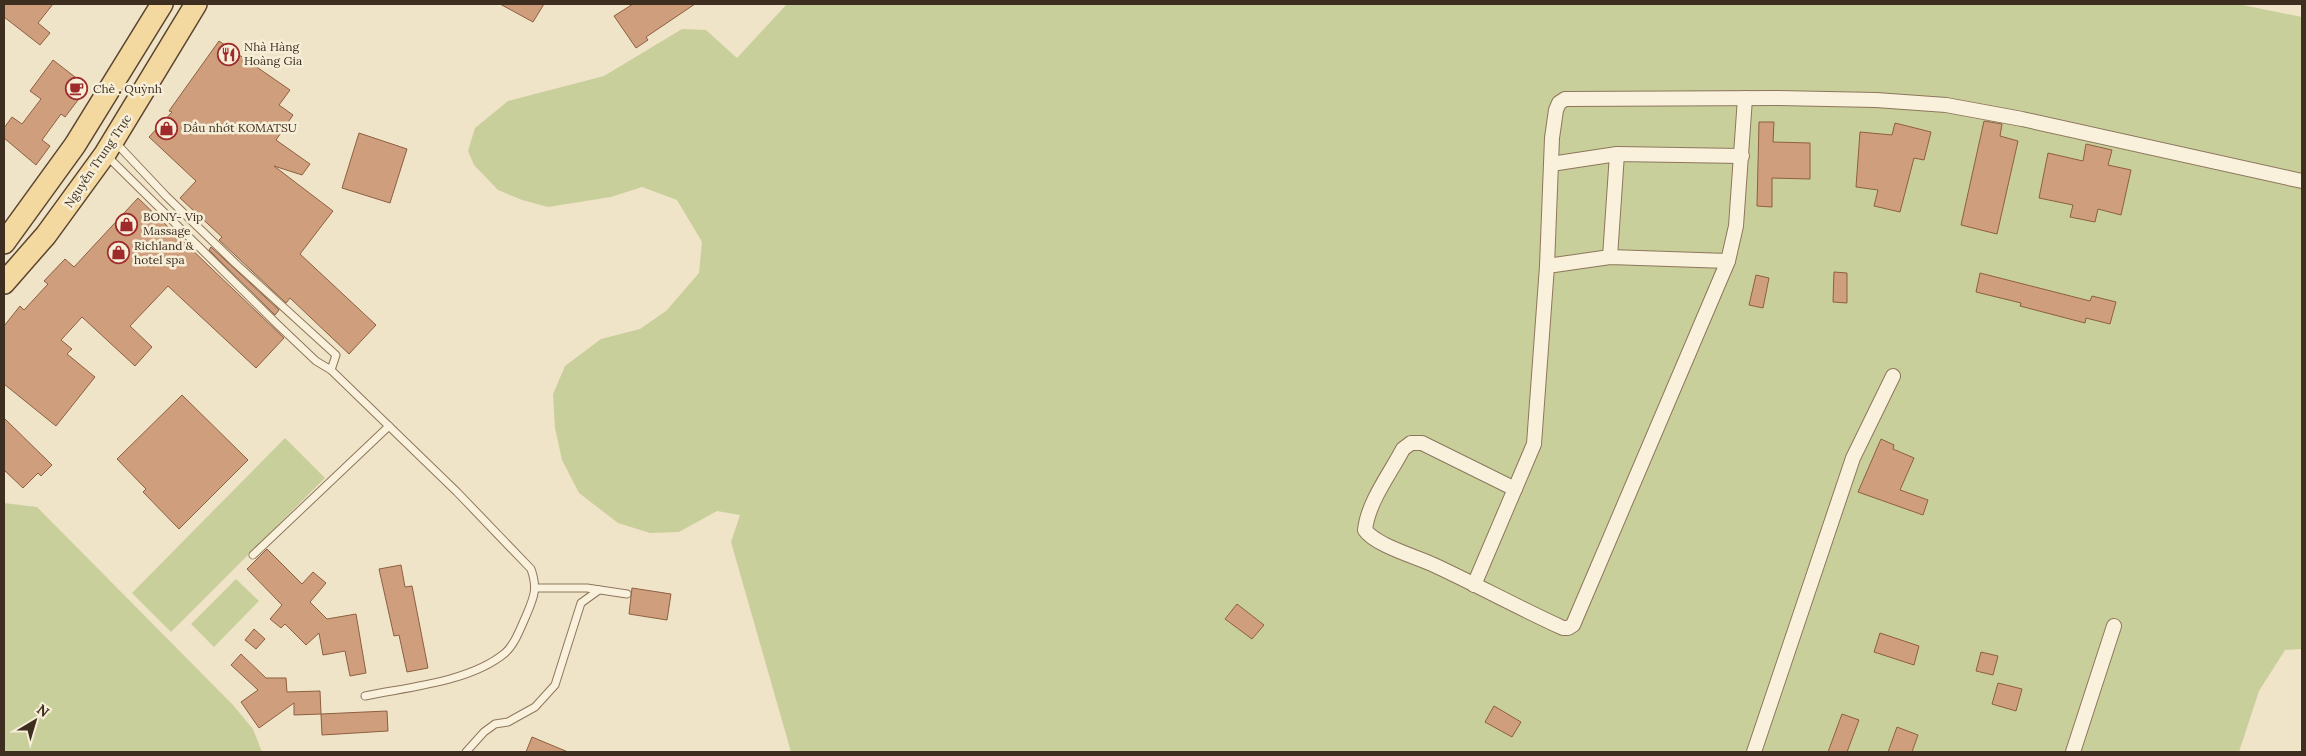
<svg xmlns="http://www.w3.org/2000/svg" width="2306" height="756" font-family="Lora,serif">
	<rect width="100%" height="100%" fill="#f0e4c8"/>
	<g fill="#c9cf9b">
		<path d="M 787,4 L 2238,4 L 2302,17 L 2302,649 L 2285,650 L 2259,691 L 2239,752 L 791,752 L 731,542 L 740,515 L 717,511 L 679,532 L 650,533 L 618,523 L 579,493 L 562,460 L 555,428 L 553,394 L 565,366 L 601,339 L 640,329 L 666,311 L 699,273 L 702,242 L 677,200 L 642,187 L 611,197 L 548,207 L 522,200 L 498,190 L 474,165 L 468,151 L 475,128 L 508,101 L 604,76 L 682,29 L 706,30 L 737,58 Z"/>
		<path d="M 285,438 L 325,478 L 171,632 L 132,593 Z"/>
		<path d="M 4,503 L 37,507 L 233,705 L 253,729 L 262,752 L 4,752 Z"/>
		<path d="M 236,579 L 259,601 L 214,647 L 191,624 Z"/>
	</g>
	<g fill="#cf9f7d" stroke="#8d5f41">
		<path d="M 4,4 L 53,4 L 38,23 L 50,33 L 40,45 L 4,17 Z"/>
		<path d="M 500,4 L 544,4 L 533,22 Z"/>
		<path d="M 633,4 L 695,4 L 646,37 L 648,40 L 636,48 L 614,16 Z"/>
		<path d="M 219,41 L 290,90 L 279,105 L 293,115 L 276,140 L 310,164 L 302,175 L 274,166 L 333,211 L 300,254 L 376,325 L 349,354 L 290,298 L 286,303 L 219,240 L 222,237 L 180,198 L 196,181 L 149,137 L 172,112 L 169,111 Z"/>
		<path d="M 53,60 L 88,87 L 65,117 L 61,114 L 42,140 L 50,146 L 36,165 L 4,138 L 4,128 L 12,117 L 22,124 L 41,99 L 30,91 Z"/>
		<path d="M 1984,121 L 2002,124 L 2000,136 L 2018,141 L 1997,234 L 1961,225 Z"/>
		<path d="M 1759,122 L 1774,122 L 1773,142 L 1810,143 L 1810,179 L 1772,178 L 1772,207 L 1757,206 Z"/>
		<path d="M 1895,123 L 1931,132 L 1924,160 L 1914,158 L 1900,212 L 1874,206 L 1878,190 L 1856,187 L 1860,132 L 1892,135 Z"/>
		<path d="M 359,133 L 407,149 L 390,203 L 342,188 Z"/>
		<path d="M 2086,144 L 2112,150 L 2108,165 L 2131,170 L 2121,215 L 2098,209 L 2095,222 L 2070,217 L 2073,205 L 2039,198 L 2048,153 L 2083,161 Z"/>
		<path d="M 138,198 L 284,338 L 256,368 L 168,286 L 130,326 L 152,347 L 135,366 L 82,317 L 61,340 L 72,349 L 67,354 L 95,377 L 56,426 L 4,384 L 4,326 L 20,306 L 24,310 L 48,284 L 44,281 L 65,259 L 74,267 Z"/>
		<path d="M 211,247 L 279,310 L 275,315 L 209,250 Z"/>
		<path d="M 1834,272 L 1847,273 L 1847,303 L 1833,302 Z"/>
		<path d="M 1980,273 L 2090,301 L 2092,296 L 2116,302 L 2110,324 L 2086,318 L 2085,323 L 2020,306 L 2021,303 L 1976,292 Z"/>
		<path d="M 1756,275 L 1769,278 L 1763,308 L 1749,305 Z"/>
		<path d="M 182,395 L 248,460 L 179,529 L 143,492 L 146,489 L 117,459 Z"/>
		<path d="M 4,418 L 52,465 L 41,476 L 38,473 L 23,488 L 4,470 Z"/>
		<path d="M 1881,439 L 1894,445 L 1893,449 L 1914,458 L 1900,490 L 1928,500 L 1923,515 L 1858,492 Z"/>
		<path d="M 267,549 L 302,584 L 313,572 L 326,583 L 310,602 L 327,619 L 356,614 L 366,673 L 350,676 L 345,651 L 323,655 L 319,633 L 306,645 L 285,624 L 281,628 L 270,619 L 282,605 L 247,569 Z"/>
		<path d="M 401,565 L 405,587 L 412,586 L 428,668 L 407,672 L 399,635 L 394,636 L 379,569 Z"/>
		<path d="M 632,588 L 671,594 L 667,620 L 629,614 Z"/>
		<path d="M 1237,604 L 1264,625 L 1252,639 L 1225,619 Z"/>
		<path d="M 254,629 L 265,639 L 256,649 L 245,640 Z"/>
		<path d="M 1880,633 L 1919,646 L 1914,665 L 1874,652 Z"/>
		<path d="M 1981,652 L 1998,656 L 1993,675 L 1976,671 Z"/>
		<path d="M 241,654 L 266,678 L 286,678 L 287,692 L 320,691 L 321,714 L 294,715 L 294,703 L 259,728 L 241,702 L 258,690 L 231,665 Z"/>
		<path d="M 1998,683 L 2022,689 L 2016,711 L 1992,704 Z"/>
		<path d="M 1494,706 L 1521,722 L 1512,737 L 1485,722 Z"/>
		<path d="M 387,711 L 388,731 L 322,735 L 321,714 Z"/>
		<path d="M 1842,714 L 1859,720 L 1847,752 L 1828,752 Z"/>
		<path d="M 1897,727 L 1918,735 L 1912,752 L 1888,752 Z"/>
		<path d="M 532,737 L 568,752 L 526,752 Z"/>
	</g>
	<g fill="none" stroke-linecap="round" stroke-linejoin="round">
		<defs>
			<g id="lane">
				<path d="M 107,156 L 277,324 L 316,361 L 331,370 L 336,355 L 235,263 L 166,196 L 116,143"/>
				<path d="M 331,370 L 457,492 L 531,569 C 538,589 534,597 526,616 C 520,629 515,644 505,653 C 470,682 408,687 365,696"/>
				<path d="M 253,555 L 389,426"/>
				<path d="M 535,588 L 587,588 L 627,594"/>
				<path d="M 466,752 L 484,732 L 495,724 L 508,722 L 535,707 L 555,685 L 581,603 L 599,590"/>
			</g>
			<g id="street">
				<path d="M 1551,164 L 1617,154 L 1742,156"/>
				<path d="M 1610,257 L 1617,154"/>
				<path d="M 1547,266 L 1610,257 L 1728,261"/>
				<path d="M 1515,489 L 1422,443 L 1411,443 L 1403,449 C 1390,474 1368,502 1365,530 C 1375,545 1417,557 1434,565 C 1477,585 1519,608 1563,628 L 1568,628 L 1573,625 L 1728,261 L 1736,226 L 1745,98"/>
				<path d="M 1474,585 L 1534,444 L 1547,266 L 1552,138 L 1556,110 L 1559,103 L 1565,99 L 1777,98 L 1876,100 L 1946,105 L 2022,119 L 2302,181"/>
				<path d="M 1754,752 L 1853,458 L 1893,376"/>
				<path d="M 2073,752 L 2114,626"/>
			</g>
			<g id="primary">
				<path d="M 4,243 L 75,145 L 162,4"/>
				<path d="M 4,283 L 46,235 L 105,154 L 196,4"/>
			</g>
		</defs>
		<use href="#lane" stroke="#8d765c" stroke-width="9"/>
		<use href="#street" stroke="#8d765c" stroke-width="16"/>
		<use href="#primary" stroke="#5b4430" stroke-width="24"/>
		<use href="#lane" stroke="#faf1dc" stroke-width="7"/>
		<use href="#street" stroke="#faf1dc" stroke-width="14"/>
		<use href="#primary" stroke="#f3d9a0" stroke-width="21"/>
	</g>
	<defs>
		<symbol id="restaurant-ring" viewBox="-11 -11 22 22"><circle r="9.5" fill="#f7eed8" stroke="#9e2a2b" stroke-width="1.5"/><path d="M-5-6h1v4h1v-4h1v4h1v-4h1v5L-1.5 .5V6h-2V.5L-5-1ZM5-6V6H3V1.5H1.5Q1.5-4 5-6Z" fill="#9e2a2b"/></symbol>
		<symbol id="cafe-ring" viewBox="-11 -11 22 22"><circle r="9.5" fill="#f7eed8" stroke="#9e2a2b" stroke-width="1.5"/><path d="M-5.5-4.5H6V0H3Q3 3.5 0 3.5H-2.5Q-5.5 3.5-5.5 0ZM3-3.2v2h1.7v-2ZM-6 4.5H4V6H-6Z" fill="#9e2a2b"/></symbol>
		<symbol id="shop-ring" viewBox="-11 -11 22 22"><circle r="9.5" fill="#f7eed8" stroke="#9e2a2b" stroke-width="1.5"/><path d="M-5-2.5h2.3a2.7 3.5 0 0 1 5.4 0H5L5.5 6h-11ZM-1.5-2.5h3a1.5 2.3 0 0 0-3 0Z" fill="#9e2a2b"/></symbol>
	</defs>
	<g fill-rule="evenodd">
		<use href="#restaurant-ring" x="216" y="42" width="25" height="25"/>
		<use href="#cafe-ring" x="64" y="76" width="25" height="25"/>
		<use href="#shop-ring" x="154" y="116" width="25" height="25"/>
		<use href="#shop-ring" x="114" y="212" width="25" height="25"/>
		<use href="#shop-ring" x="106" y="240" width="25" height="25"/>
	</g>
	<g text-anchor="middle" stroke-width="5" stroke-linejoin="round" paint-order="stroke">
		<g font-size="12" fill="#3d2e20" stroke="#f7eed8" text-anchor="start">
			<text x="244" y="51">Nhà Hàng<tspan x="244" dy="14">Hoàng Gia</tspan></text>
			<text x="93" y="93">Chè . Quỳnh</text>
			<text x="183" y="132">Dầu nhớt KOMATSU</text>
			<text x="143" y="221">BONY- Vip<tspan x="143" dy="14">Massage</tspan></text>
			<text x="134" y="250">Richland &amp;<tspan x="134" dy="14">hotel spa</tspan></text>
		</g>
		<g font-size="12" fill="#3d2e20" stroke="#f7eed8">
			<text transform="translate(98 161) rotate(-56)" y="4">Nguyễn Trung Trực</text>
		</g>
	</g>
	<rect width="2306" height="756" fill="none" stroke="#3d2e20" stroke-width="10"/>
	<g transform="translate(35 721) rotate(38)" stroke="#f7eed8" stroke-width="4" paint-order="stroke">
	<path d="M0-4L9 19L0 12L-9 19Z" fill="#3d2e20"/>
	<text y="-8" font-size="14" font-weight="bold" text-anchor="middle" fill="#3d2e20">N</text>
	</g>
</svg>
